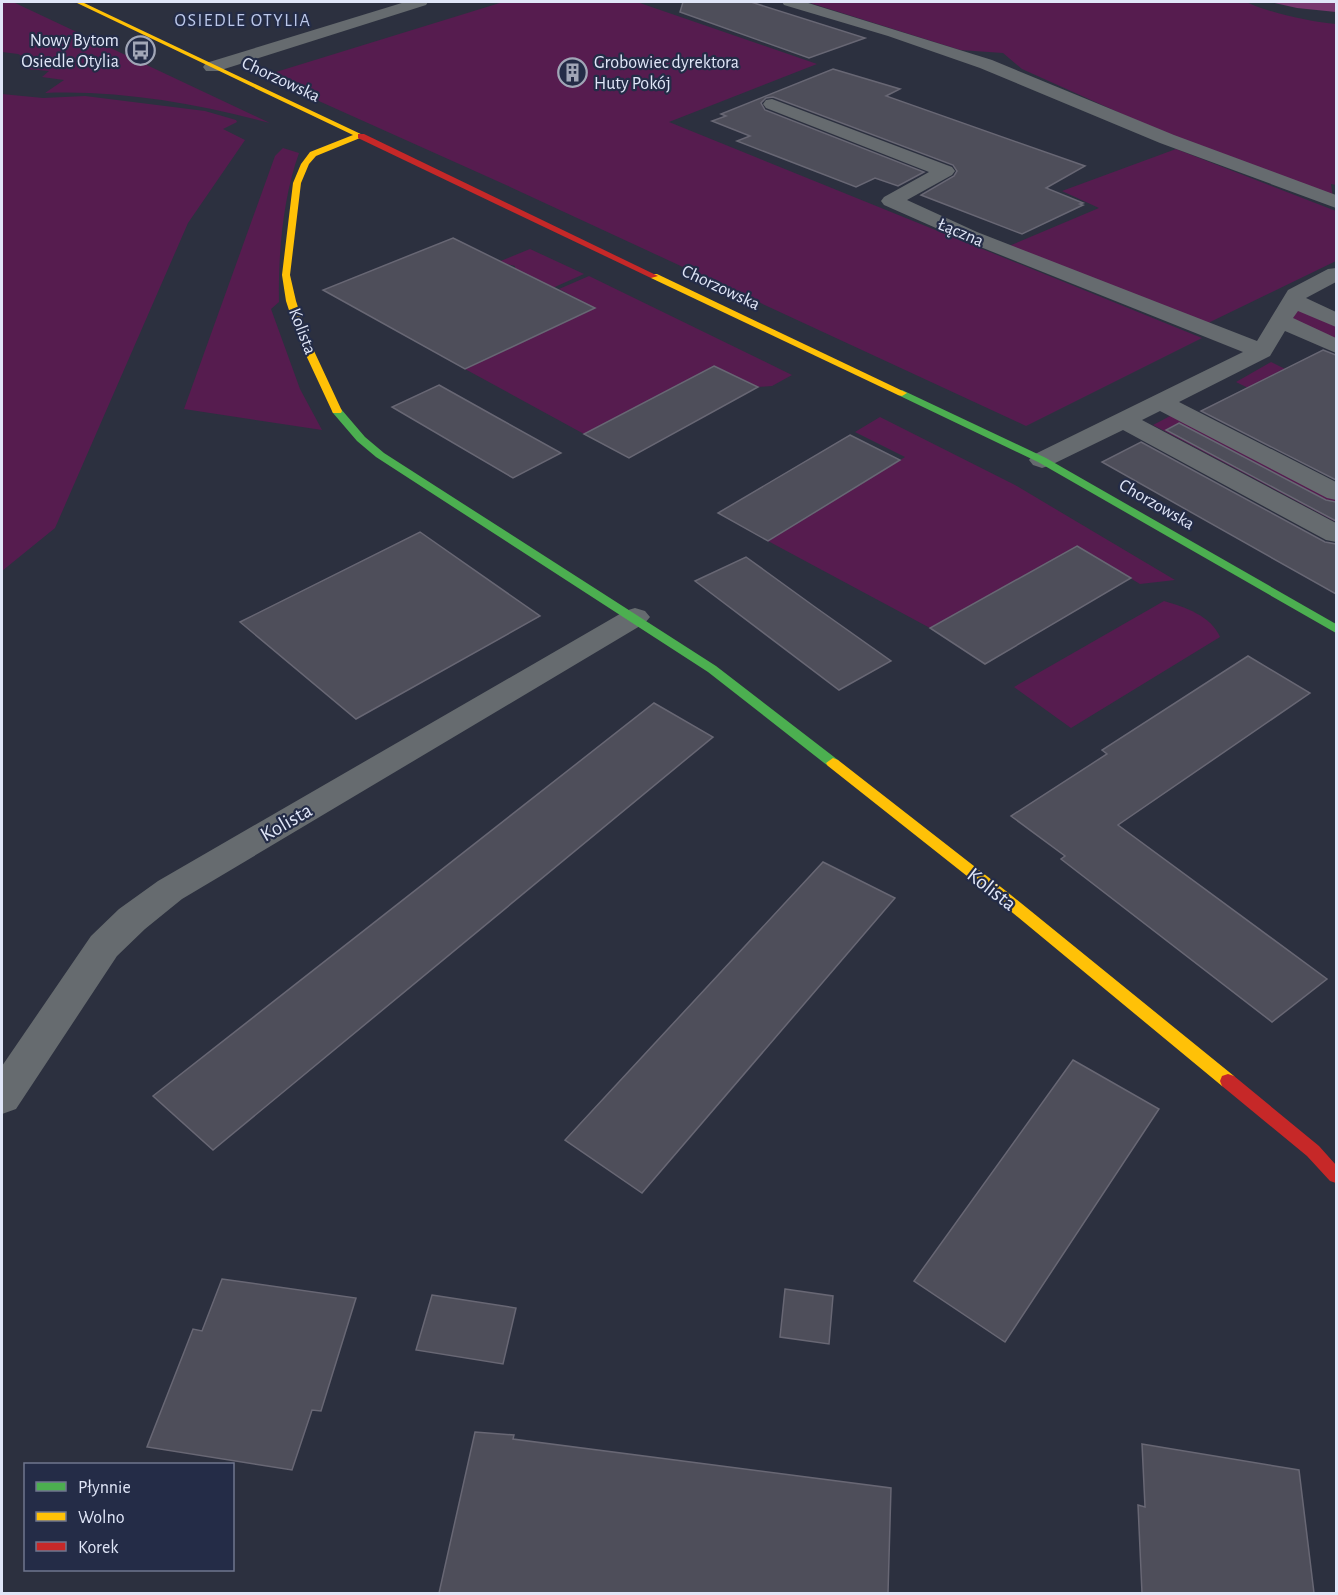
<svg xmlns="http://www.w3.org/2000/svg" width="1338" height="1595" font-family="'Alegreya Sans',sans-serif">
	<rect width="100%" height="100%" fill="#2c303f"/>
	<g fill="#561c4f">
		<path d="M 2,2 L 13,2 L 270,123 C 197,104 121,90 45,93 L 64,80 L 42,77 L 49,71 L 27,69 L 35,62 L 18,54 L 2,52 Z"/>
		<path d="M 503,2 L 637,2 L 817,64 L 669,122 L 1202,338 L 1026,426 L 506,185 L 263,76 Z"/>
		<path d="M 807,2 L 1246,2 C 1270,13 1311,22 1336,24 L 1336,185 L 1331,184 L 1333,198 L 1171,136 L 1022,69 L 1003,53 L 960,50 Z"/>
		<path d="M 2,94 L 43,98 L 85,96 L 205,111 L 236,120 L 237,122 L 223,129 L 245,140 L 188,223 L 55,528 L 2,571 Z"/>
		<path d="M 283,148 L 299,153 C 283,197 278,255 279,302 L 271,309 L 300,389 L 322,430 L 184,409 L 275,156 Z"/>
		<path d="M 1176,149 L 1336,211 L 1336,261 L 1206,324 L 1009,246 L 1099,208 L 1062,191 Z"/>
		<path d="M 530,249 L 584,274 L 426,344 L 515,270 L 515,266 L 498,262 Z"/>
		<path d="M 589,276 L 792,375 L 772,386 L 758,387 L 714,366 L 584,434 L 465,369 L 595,308 L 559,289 Z"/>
		<path d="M 1292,300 L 1336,320 L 1336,346 L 1279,320 Z"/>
		<path d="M 1271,362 L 1336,394 L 1336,431 L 1236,382 Z"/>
		<path d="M 1174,414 L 1336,498 L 1336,522 L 1153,425 Z"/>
		<path d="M 880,417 L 1015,485 L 1175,580 L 1140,584 L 1077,546 L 930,628 L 768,541 L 905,457 L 855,432 Z"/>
		<path d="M 1164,601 C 1185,607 1211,616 1220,637 L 1071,728 L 1014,687 Z"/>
	</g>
	<path fill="#77376e" d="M 1270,2 L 1336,2 L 1336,12 L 1297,8 Z"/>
	<g fill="#4e4e5a" stroke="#686774" stroke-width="1.5">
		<path d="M 683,2 L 751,2 L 865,38 L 809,58 L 680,12 Z"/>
		<path d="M 833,69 L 900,89 L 886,96 L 1085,166 L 1046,188 L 1083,203 L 1080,204 L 1083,205 L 1022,234 L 921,195 L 954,176 L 957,171 L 953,165 L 773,97 L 766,98 L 761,103 L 765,110 L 924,172 L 898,186 L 875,178 L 856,187 L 737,141 L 750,136 L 712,121 L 726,116 L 721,114 Z"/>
		<path d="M 453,238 L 595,308 L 465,369 L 323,290 Z"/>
		<path d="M 1323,350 L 1336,355 L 1336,480 L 1201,411 Z"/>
		<path d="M 714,366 L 758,387 L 629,458 L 584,434 Z"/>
		<path d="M 439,385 L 498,418 L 561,453 L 513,478 L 392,407 Z"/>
		<path d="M 1179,423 L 1326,500 L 1336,502 L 1336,521 L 1166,430 Z"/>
		<path d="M 850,435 L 900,460 L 768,541 L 718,513 Z"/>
		<path d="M 1141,442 L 1325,542 L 1336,544 L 1336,594 L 1102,462 Z"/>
		<path d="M 420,532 L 540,616 L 356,719 L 240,622 Z"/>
		<path d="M 1077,546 L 1131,578 L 985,664 L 930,628 Z"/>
		<path d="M 746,557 L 815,607 L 891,661 L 839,690 L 695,581 Z"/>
		<path d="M 1248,656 L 1310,693 L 1118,825 L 1327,979 L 1272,1022 L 1061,859 L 1065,856 L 1011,816 L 1107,754 L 1102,750 Z"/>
		<path d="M 654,703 L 713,737 L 213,1150 L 153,1096 Z"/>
		<path d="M 823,862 L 895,898 L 642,1193 L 565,1140 Z"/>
		<path d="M 1073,1060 L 1159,1109 L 1005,1342 L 914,1281 Z"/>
		<path d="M 222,1279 L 356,1298 L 321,1411 L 312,1410 L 292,1470 L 147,1447 L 193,1329 L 202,1331 Z"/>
		<path d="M 785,1289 L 833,1296 L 829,1344 L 780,1337 Z"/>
		<path d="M 432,1295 L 516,1308 L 503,1364 L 416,1350 Z"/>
		<path d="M 475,1432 L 514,1435 L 513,1439 L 891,1488 L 888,1593 L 439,1593 Z"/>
		<path d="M 1142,1444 L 1299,1470 L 1314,1593 L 1142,1593 L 1138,1505 L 1145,1507 Z"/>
	</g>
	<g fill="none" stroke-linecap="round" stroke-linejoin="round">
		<g fill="#666b6f" fill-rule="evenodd">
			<path d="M 405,2 L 428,2 L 426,5 L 218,71 L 206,71 L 203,67 L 206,63 Z"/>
			<path d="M 782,2 L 805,2 L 992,60 L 1174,135 L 1336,195 L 1336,208 L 1160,143 L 980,68 L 888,36 L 784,5 Z"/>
			<path d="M 772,99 L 952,167 L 955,171 L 952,175 L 907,200 L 977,232 L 1257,341 L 1288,290 L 1328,269 L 1336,268 L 1336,282 L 1306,298 L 1336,312 L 1336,327 L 1298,311 L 1293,318 L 1336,338 L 1336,353 L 1285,331 L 1270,356 L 1179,402 L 1336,482 L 1336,500 L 1327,498 L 1160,411 L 1142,420 L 1336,523 L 1336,542 L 1326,540 L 1123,430 L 1051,465 L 1042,468 L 1033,465 L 1029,460 L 1033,455 L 1243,352 L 963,240 L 884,205 L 881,201 L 884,197 L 929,172 L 766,108 L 763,104 L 766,100 Z"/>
			<path d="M 635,608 L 645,611 L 650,617 L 645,623 L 182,899 L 145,929 L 117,956 L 16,1109 L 2,1114 L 2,1066 L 91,936 L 119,909 L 158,881 L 625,611 Z"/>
		</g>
		<g fill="#4caf50" fill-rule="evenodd">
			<path d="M 902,390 L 1046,458 L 1336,624 L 1336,633 L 1038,462 L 898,395 L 897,393 Z"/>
			<path d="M 337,408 L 341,409 L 365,437 L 384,453 L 716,666 L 838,760 L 840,763 L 838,766 L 828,766 L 708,672 L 376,457 L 357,441 L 333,413 L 332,411 Z"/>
		</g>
		<g fill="#ffc107" fill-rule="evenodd">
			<path d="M 75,2 L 82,2 L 365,136 L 316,156 L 309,164 L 301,183 L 290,275 L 296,301 L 308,338 L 342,411 L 341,413 L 333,413 L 332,411 L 298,338 L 286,301 L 282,275 L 293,183 L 301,164 L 310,152 L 353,135 Z"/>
			<path d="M 651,274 L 657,274 L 907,393 L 902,396 L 898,395 L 651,278 Z"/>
			<path d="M 833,758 L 838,760 L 1006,891 L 1234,1076 L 1236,1081 L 1234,1086 L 1228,1088 L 1222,1086 L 996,899 L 828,766 L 826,763 Z"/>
		</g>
		<g fill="#c62828" fill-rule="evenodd">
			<path d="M 358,134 L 364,134 L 658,276 L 651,278 L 358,138 Z"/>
			<path d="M 1228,1074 L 1234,1076 L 1319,1146 L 1336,1165 L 1336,1183 L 1330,1181 L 1307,1156 L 1222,1086 L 1220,1081 L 1222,1076 Z"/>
		</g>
	</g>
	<defs>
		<symbol id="bus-ring" viewBox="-11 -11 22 22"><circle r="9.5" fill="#242c47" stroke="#a1a6b7" stroke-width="1.5"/><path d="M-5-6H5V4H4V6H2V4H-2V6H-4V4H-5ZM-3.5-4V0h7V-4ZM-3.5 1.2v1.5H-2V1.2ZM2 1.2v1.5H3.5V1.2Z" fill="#a1a6b7"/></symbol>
		<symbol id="building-ring" viewBox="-11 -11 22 22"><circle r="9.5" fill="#242c47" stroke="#a1a6b7" stroke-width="1.5"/><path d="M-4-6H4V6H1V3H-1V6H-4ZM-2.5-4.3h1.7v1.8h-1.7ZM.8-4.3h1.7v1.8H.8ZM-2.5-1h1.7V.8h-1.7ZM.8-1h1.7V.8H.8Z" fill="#a1a6b7"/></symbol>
	</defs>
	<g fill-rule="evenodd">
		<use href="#bus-ring" x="124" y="34" width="33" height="33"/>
		<use href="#building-ring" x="556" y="56" width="33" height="33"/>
	</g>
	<g text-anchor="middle" stroke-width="4.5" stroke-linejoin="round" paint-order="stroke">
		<g font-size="18" letter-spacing="1.5" fill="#bcc8ea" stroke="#242c47">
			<text x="243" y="26">OSIEDLE OTYLIA</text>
		</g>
		<g font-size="18" fill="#e0e6f8" stroke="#242c47" text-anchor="end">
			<text x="119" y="46">Nowy Bytom<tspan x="119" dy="21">Osiedle Otylia</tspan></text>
			<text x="594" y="68" text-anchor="start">Grobowiec dyrektora<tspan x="594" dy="21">Huty Pokój</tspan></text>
		</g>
		<g font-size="18" fill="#e0e6f8" stroke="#242c47">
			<text transform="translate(281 79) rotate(25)" y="6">Chorzowska</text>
			<text transform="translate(961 232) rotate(23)" y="6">Łączna</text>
			<text transform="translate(721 287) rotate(25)" y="6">Chorzowska</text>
			<text transform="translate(303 331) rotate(69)" y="6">Kolista</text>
			<text transform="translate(1157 504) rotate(30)" y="6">Chorzowska</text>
		</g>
		<g font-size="21" fill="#e0e6f8" stroke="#242c47">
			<text transform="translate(286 822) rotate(-30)" y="7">Kolista</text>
			<text transform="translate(992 889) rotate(38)" y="7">Kolista</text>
		</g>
	</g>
	<rect width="1338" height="1595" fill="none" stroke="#e0e6f8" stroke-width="6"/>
	<rect x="24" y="1463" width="210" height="108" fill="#242c47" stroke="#6f768e" stroke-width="1.5"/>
	<rect x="36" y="1482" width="30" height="9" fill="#4caf50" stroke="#6f768e" stroke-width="1.5"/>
	<text x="78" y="1493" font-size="18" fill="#e0e6f8">Płynnie</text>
	<rect x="36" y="1512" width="30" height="9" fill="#ffc107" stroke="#6f768e" stroke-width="1.5"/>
	<text x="78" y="1523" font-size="18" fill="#e0e6f8">Wolno</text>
	<rect x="36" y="1542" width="30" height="9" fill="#c62828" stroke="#6f768e" stroke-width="1.5"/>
	<text x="78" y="1553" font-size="18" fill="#e0e6f8">Korek</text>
</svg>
